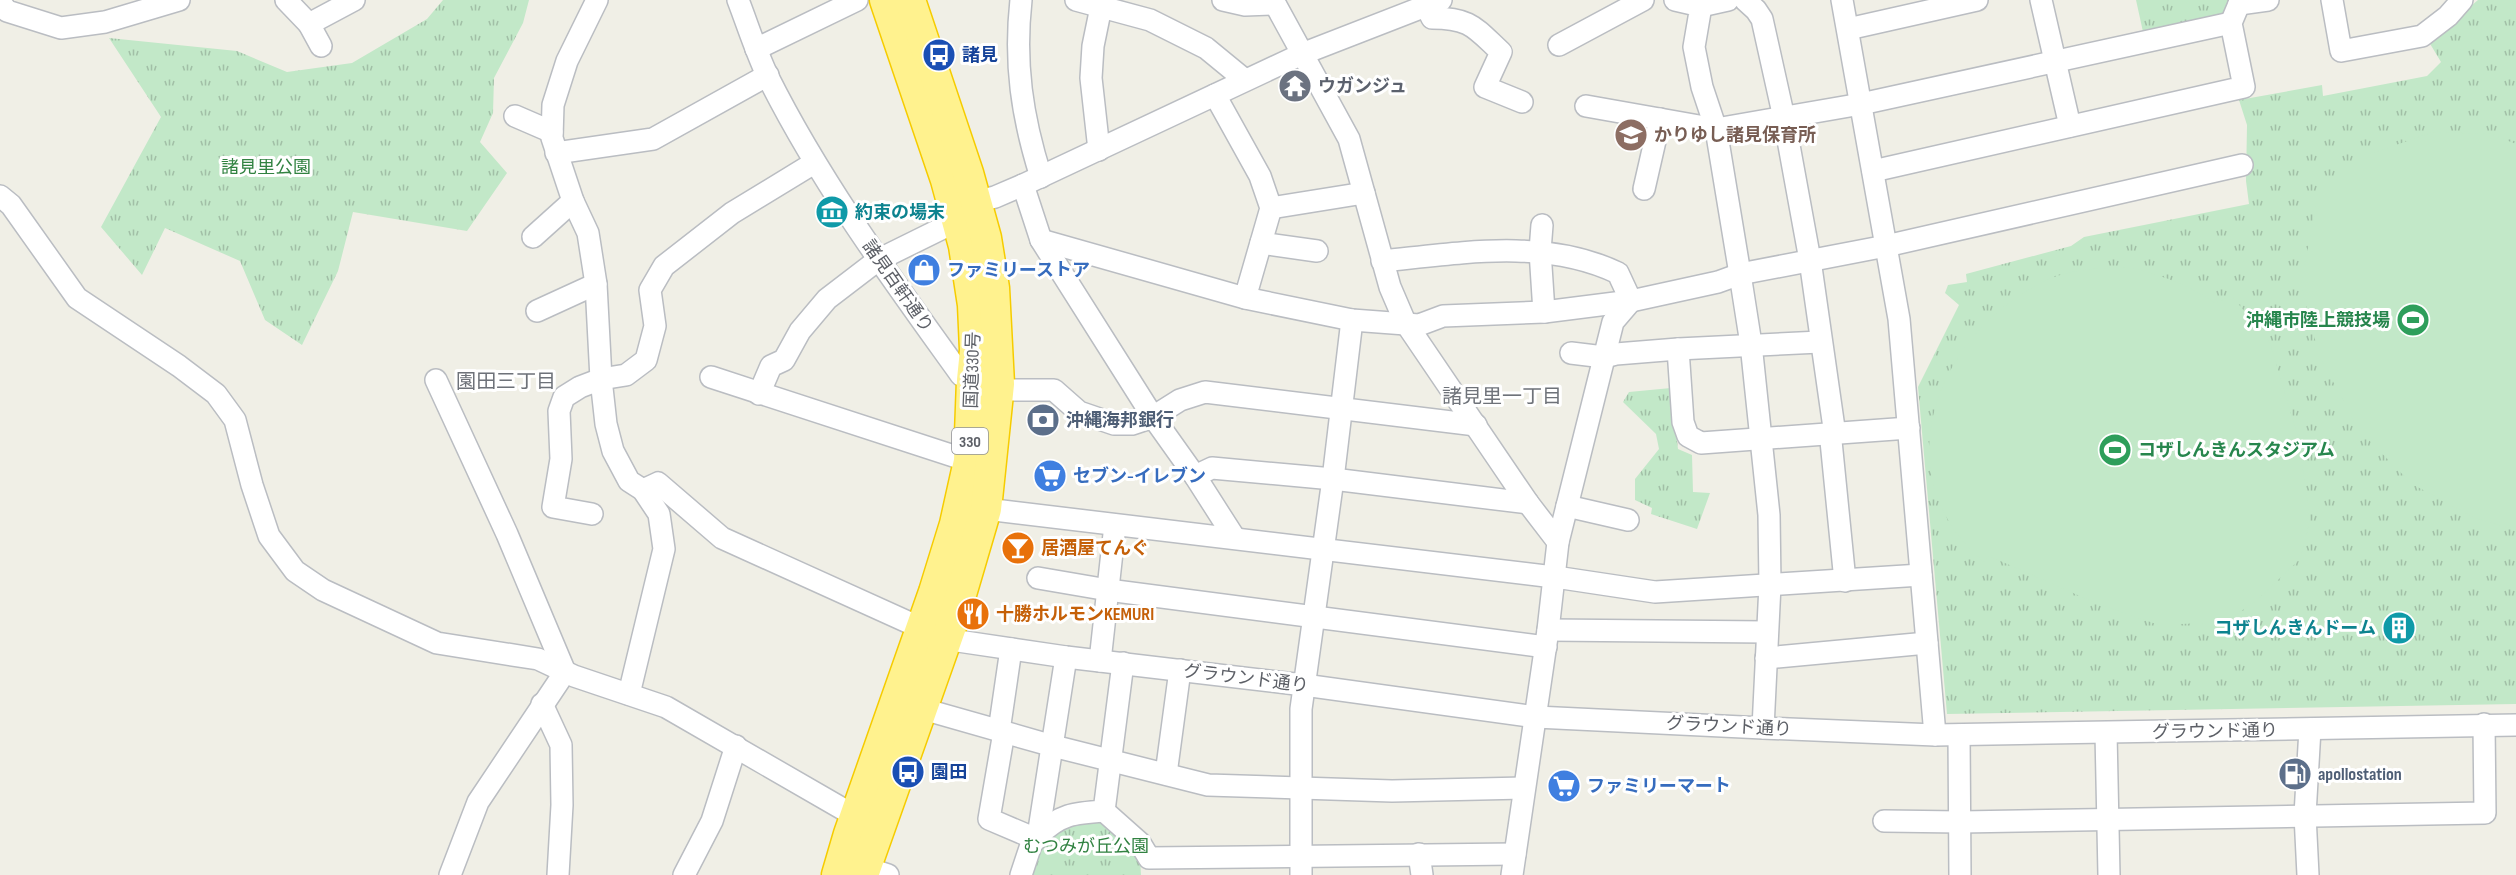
<svg xmlns="http://www.w3.org/2000/svg" width="2516" height="875" font-family="'Sofia Sans Condensed','Noto Sans JP',sans-serif">
	<defs>
		<pattern id="grass-tufts" width="24" height="20" patternUnits="userSpaceOnUse" patternTransform="scale(1.5)"><rect width="24" height="20" fill="#c2e8c8"/><path d="M3 7l-1-3M5 7V3M7 7l1-3M15 17l-1-3M17 17v-4M19 17l1-3" fill="none" stroke="#a1bfa6"/></pattern>
	</defs>
	<rect width="100%" height="100%" fill="#f0efe6"/>
	<g fill="url(#grass-tufts)">
		<path d="M 443,0 L 529,0 L 523,23 L 494,78 L 493,113 L 480,142 L 507,173 L 467,231 L 353,212 L 338,271 L 302,345 L 265,320 L 240,261 L 165,228 L 142,275 L 101,227 L 161,117 L 109,38 L 237,51 L 287,72 L 352,63 L 427,19 Z"/>
		<path d="M 2136,0 L 2229,0 L 2230,1 L 2222,14 L 2143,32 Z"/>
		<path d="M 2478,0 L 2516,0 L 2516,704 L 1947,714 L 1918,387 L 1959,305 L 1945,293 L 1948,285 L 1967,282 L 1966,274 L 2071,246 L 2084,237 L 2249,204 L 2246,181 L 2247,125 L 2239,100 L 2322,85 L 2323,96 L 2427,76 L 2441,62 L 2429,42 Z"/>
		<path d="M 1671,388 L 1678,449 L 1692,455 L 1693,492 L 1710,493 L 1697,529 L 1651,514 L 1652,508 L 1635,500 L 1635,479 L 1659,449 L 1656,434 L 1623,402 L 1629,392 Z"/>
		<path d="M 1093,817 L 1113,826 L 1140,857 L 1141,875 L 1032,875 L 1043,837 Z"/>
	</g>
	<g fill="#c2e8c8">
		<path d="M 2433,132 L 2491,134 L 2516,144 L 2516,530 L 2475,518 L 2412,484 L 2358,429 L 2319,355 L 2301,285 L 2316,206 L 2373,153 Z"/>
		<path d="M 2128,267 C 2161,275 2187,284 2215,303 L 2232,296 L 2270,343 L 2299,441 L 2310,521 L 2300,559 L 2256,601 L 2225,622 L 2159,625 L 2098,604 L 1989,556 L 1984,562 C 1882,477 1935,335 2043,282 C 2068,269 2100,268 2128,267 Z"/>
	</g>
	<g fill="none" stroke-linecap="round" stroke-linejoin="round">
		<defs>
			<g id="minor">
				<path d="M 286,0 L 309,24 L 354,0"/>
				<path d="M 597,0 L 567,61 L 553,105 L 552,138 L 573,201 L 588,233 L 596,284 L 601,379 L 606,424 L 613,451 L 629,481 L 643,490 L 659,514 L 664,549 L 629,694"/>
				<path d="M 738,0 C 748,26 756,52 768,77 C 821,183 892,279 961,375 L 983,381"/>
				<path d="M 1021,0 C 1014,63 1022,117 1041,177"/>
				<path d="M 1076,0 L 1150,20 L 1206,48 L 1245,80"/>
				<path d="M 1223,0 L 1245,5 L 1275,4"/>
				<path d="M 1273,0 L 1349,139 L 1390,287 L 1405,322 L 1528,503 L 1558,542 L 1548,630 L 1512,875"/>
				<path d="M 1675,0 L 1701,6 L 1694,47 L 1702,87 L 1716,129 L 1740,274 L 1886,246 L 2242,165"/>
				<path d="M 1745,0 L 1756,10 L 1762,19 L 1784,118 L 1810,260 L 1834,428 L 1831,441 L 1845,581"/>
				<path d="M 1842,0 L 1899,319 L 1935,735"/>
				<path d="M 2041,0 L 2070,126"/>
				<path d="M 2332,0 L 2341,51 L 2422,36 L 2448,16 L 2462,0"/>
				<path d="M 0,2 L 7,11 L 61,28 L 105,22 L 179,0"/>
				<path d="M 2239,4 L 2268,0"/>
				<path d="M 1426,6 L 1432,18 C 1471,18 1475,28 1501,52 L 1485,87 L 1522,102"/>
				<path d="M 1701,6 L 1728,0"/>
				<path d="M 309,24 L 321,46"/>
				<path d="M 1848,29 L 1977,0"/>
				<path d="M 1559,45 L 1643,0"/>
				<path d="M 756,49 L 857,0"/>
				<path d="M 1215,95 L 1260,176 L 1271,208 L 1245,298"/>
				<path d="M 1586,106 L 1716,129 L 1861,104 L 2231,23"/>
				<path d="M 515,116 L 552,132"/>
				<path d="M 1099,150 L 1091,78 L 1093,46 L 1101,7"/>
				<path d="M 556,153 L 653,139 L 768,75"/>
				<path d="M 1873,171 L 2244,87 L 2231,23 L 2239,4"/>
				<path d="M 1023,185 L 1041,240 L 1153,417 L 1195,476 L 1234,537"/>
				<path d="M 1644,189 L 1660,119"/>
				<path d="M 0,196 L 11,205 L 77,298 L 179,366 L 216,394 L 235,420 L 252,485 L 269,536 L 295,571 L 323,590 L 437,643 L 538,659 L 574,676 L 666,707 L 855,816"/>
				<path d="M 963,205 L 995,197 L 1023,185 L 1302,54 L 1441,0"/>
				<path d="M 1271,208 L 1364,193"/>
				<path d="M 1542,225 L 1540,251 L 1544,312"/>
				<path d="M 533,237 L 573,201"/>
				<path d="M 1041,240 L 1245,298 L 1352,320 L 1419,325 L 1443,316 L 1544,312 L 1631,301 L 1718,282 L 1740,274 L 1751,344 L 1769,515 L 1770,585 L 1763,728"/>
				<path d="M 1261,243 L 1317,251"/>
				<path d="M 1382,261 C 1461,253 1545,238 1618,273 L 1631,301"/>
				<path d="M 537,311 L 596,284"/>
				<path d="M 1678,349 L 1683,422 L 1688,436 L 1701,443 L 1909,428"/>
				<path d="M 1571,353 L 1604,357 L 1616,354 L 1678,349 L 1820,342"/>
				<path d="M 711,377 L 969,461"/>
				<path d="M 436,380 L 507,534 L 565,672"/>
				<path d="M 998,390 L 1054,390 L 1079,412 L 1114,424 L 1132,424 L 1153,417 L 1180,400 L 1205,392 L 1476,425"/>
				<path d="M 759,394 L 771,366 L 784,360 L 800,331 L 827,299 L 878,260 L 957,221"/>
				<path d="M 1195,476 L 1212,468 L 1333,479 L 1528,503"/>
				<path d="M 643,490 L 658,483 L 722,538 L 921,628 L 958,641 L 1066,657 L 1304,685 L 1536,717 L 1763,728 L 1935,735 L 2516,725"/>
				<path d="M 1567,506 L 1628,520"/>
				<path d="M 986,509 L 1562,578 L 1655,592 L 1921,575"/>
				<path d="M 592,514 L 553,507 L 561,459 L 559,411 L 564,397 L 580,387 L 601,379 L 626,375 L 646,360 L 655,326 L 650,290 L 664,266 L 732,213 L 814,163"/>
				<path d="M 1558,542 L 1613,322 L 1631,301"/>
				<path d="M 1038,578 L 1108,590 L 1546,647"/>
				<path d="M 1548,630 L 1767,632"/>
				<path d="M 1766,658 L 1927,643"/>
				<path d="M 1100,661 L 1115,525"/>
				<path d="M 542,704 L 561,745 L 562,805 L 558,875"/>
				<path d="M 923,709 L 1053,746 L 1208,785 L 1392,791 L 1524,788"/>
				<path d="M 999,731 L 1011,649"/>
				<path d="M 1004,732 L 989,819 L 1036,839"/>
				<path d="M 2106,733 L 2109,875"/>
				<path d="M 1959,735 L 1960,875"/>
				<path d="M 1166,774 L 1180,670"/>
				<path d="M 1104,811 L 1140,843 L 1149,858 L 1515,854"/>
				<path d="M 1884,821 L 1961,822 L 2485,813 L 2484,724"/>
				<path d="M 1038,836 C 1060,814 1074,813 1104,811 L 1123,663"/>
				<path d="M 1419,854 L 1422,875"/>
				<path d="M 854,864 L 888,875"/>
				<path d="M 450,875 L 478,802 L 565,672"/>
				<path d="M 684,875 L 712,821 L 736,746"/>
				<path d="M 1021,875 L 1031,845 L 1038,836 L 1066,657"/>
				<path d="M 1301,875 L 1301,709 L 1333,479 L 1352,320"/>
				<path d="M 2308,875 L 2305,815 L 2310,729"/>
			</g>
			<g id="highway">
				<path d="M 837,875 L 849,834 L 934,592 L 955,524 L 969,461 L 972,380 L 975,350 L 973,305 L 964,246 L 946,180 L 885,0"/>
				<path d="M 863,875 L 954,618 L 986,509 L 999,384 L 994,288 L 986,238 L 968,173 L 910,0"/>
			</g>
		</defs>
		<use href="#minor" stroke="#babdc2" stroke-width="24"/>
		<use href="#highway" stroke="#f6cc00" stroke-width="33"/>
		<use href="#minor" stroke="#fff" stroke-width="21"/>
		<use href="#highway" stroke="#fff28e" stroke-width="30"/>
	</g>
	<defs>
		<symbol id="bus-disc" viewBox="-11 -11 22 22"><circle r="9.5" fill="#1a4fb4" stroke="#fff"/><path d="M-5-6H5V4H4V6H2V4H-2V6H-4V4H-5ZM-3.5-4V0h7V-4ZM-3.5 1.2v1.5H-2V1.2ZM2 1.2v1.5H3.5V1.2Z" fill="#fff"/></symbol>
		<symbol id="temple-disc" viewBox="-11 -11 22 22"><circle r="9.5" fill="#6b7280" stroke="#fff"/><path d="M0-6L5-2H3V0L6.5 2.5H4V6H1.5V3h-3V6H-4V2.5H-6.5L-3 0V-2H-5Z" fill="#fff"/></symbol>
		<symbol id="school-disc" viewBox="-11 -11 22 22"><circle r="9.5" fill="#8d6e63" stroke="#fff"/><path d="M0-5L7-2L0 1L-7-2ZM-4 1L0 2.5L4 1V4Q0 6-4 4Z" fill="#fff"/></symbol>
		<symbol id="museum-disc" viewBox="-11 -11 22 22"><circle r="9.5" fill="#0f9aa8" stroke="#fff"/><path d="M0-6L6-3V-2H-6V-3ZM-5-1h2V3h-2ZM-1-1h2V3h-2ZM3-1h2V3H3ZM-6 4H6V6H-6Z" fill="#fff"/></symbol>
		<symbol id="shop-disc" viewBox="-11 -11 22 22"><circle r="9.5" fill="#3f7fe0" stroke="#fff"/><path d="M-5-2.5h2.3a2.7 3.5 0 0 1 5.4 0H5L5.5 6h-11ZM-1.5-2.5h3a1.5 2.3 0 0 0-3 0Z" fill="#fff"/></symbol>
		<symbol id="stadium-disc" viewBox="-11 -11 22 22"><circle r="9.5" fill="#2e9e5b" stroke="#fff"/><path d="M0-5a6.5 5 0 1 0 0 10a6.5 5 0 1 0 0-10ZM-3.5-1.8h7v3.6h-7Z" fill="#fff"/></symbol>
		<symbol id="bank-disc" viewBox="-11 -11 22 22"><circle r="9.5" fill="#5c6f8a" stroke="#fff"/><path d="M-6-4H6V4H-6ZM0-2.3a2.3 2.3 0 1 0 0 4.6a2.3 2.3 0 1 0 0-4.6Z" fill="#fff"/></symbol>
		<symbol id="supermarket-disc" viewBox="-11 -11 22 22"><circle r="9.5" fill="#3f7fe0" stroke="#fff"/><path d="M-6-5.5h2.5l.6 2H6L4.5 2H-2.5L-4.4-4H-6ZM-1.5 3.2a1.3 1.3 0 1 0 .1 0ZM3 3.2a1.3 1.3 0 1 0 .1 0Z" fill="#fff"/></symbol>
		<symbol id="bar-disc" viewBox="-11 -11 22 22"><circle r="9.5" fill="#e8710a" stroke="#fff"/><path d="M-6-5H6L.8 .8V4.5H3.5V6h-7V4.5H-.8V.8Z" fill="#fff"/></symbol>
		<symbol id="restaurant-disc" viewBox="-11 -11 22 22"><circle r="9.5" fill="#e8710a" stroke="#fff"/><path d="M-5-6h1v4h1v-4h1v4h1v-4h1v5L-1.5 .5V6h-2V.5L-5-1ZM5-6V6H3V1.5H1.5Q1.5-4 5-6Z" fill="#fff"/></symbol>
		<symbol id="building-disc" viewBox="-11 -11 22 22"><circle r="9.5" fill="#0f9aa8" stroke="#fff"/><path d="M-4-6H4V6H1V3H-1V6H-4ZM-2.5-4.3h1.7v1.8h-1.7ZM.8-4.3h1.7v1.8H.8ZM-2.5-1h1.7V.8h-1.7ZM.8-1h1.7V.8H.8Z" fill="#fff"/></symbol>
		<symbol id="fuel-disc" viewBox="-11 -11 22 22"><circle r="9.5" fill="#5c6f8a" stroke="#fff"/><path d="M-5.5-6h7V0h2V4h1.3V-2.5L3-4.5l.8-.8L6-3V5H2.5V1h-1V6h-7ZM-4.2-4.7v3.2H.2V-4.7Z" fill="#fff"/></symbol>
	</defs>
	<g fill-rule="evenodd">
		<use href="#bus-disc" x="920" y="36" width="38" height="38"/>
		<use href="#temple-disc" x="1276" y="67" width="38" height="38"/>
		<use href="#school-disc" x="1612" y="116" width="38" height="38"/>
		<use href="#museum-disc" x="813" y="193" width="38" height="38"/>
		<use href="#shop-disc" x="905" y="251" width="38" height="38"/>
		<use href="#stadium-disc" x="2394" y="301" width="38" height="38"/>
		<use href="#bank-disc" x="1024" y="401" width="38" height="38"/>
		<use href="#stadium-disc" x="2096" y="431" width="38" height="38"/>
		<use href="#supermarket-disc" x="1031" y="457" width="38" height="38"/>
		<use href="#bar-disc" x="999" y="529" width="38" height="38"/>
		<use href="#restaurant-disc" x="954" y="595" width="38" height="38"/>
		<use href="#building-disc" x="2380" y="609" width="38" height="38"/>
		<use href="#bus-disc" x="889" y="753" width="38" height="38"/>
		<use href="#fuel-disc" x="2276" y="755" width="38" height="38"/>
		<use href="#supermarket-disc" x="1545" y="767" width="38" height="38"/>
	</g>
	<g text-anchor="middle" stroke-width="6" stroke-linejoin="round" paint-order="stroke">
		<rect fill="#fff" stroke="#8e9095" stroke-width="1.5" x="952" y="428" width="36" height="26" rx="4.5"/>
		<g font-size="16" font-weight="bold" fill="#5d6067">
			<text x="970" y="447">330</text>
		</g>
		<g font-size="18" font-weight="bold" fill="#164399" stroke="#fff" text-anchor="start">
			<text x="962" y="61">諸見</text>
			<text x="931" y="778">園田</text>
		</g>
		<g font-size="18" font-weight="bold" fill="#5b616d" stroke="#fff" text-anchor="start">
			<text x="1318" y="92">ウガンジュ</text>
		</g>
		<g font-size="18" font-weight="bold" fill="#785e54" stroke="#fff" text-anchor="start">
			<text x="1654" y="141">かりゆし諸見保育所</text>
		</g>
		<g font-size="18" fill="#318241" stroke="#fff">
			<text x="266" y="173">諸見里公園</text>
			<text x="1086" y="852">むつみが丘公園</text>
		</g>
		<g font-size="18" font-weight="bold" fill="#0d838f" stroke="#fff" text-anchor="start">
			<text x="855" y="218">約束の場末</text>
			<text x="2376" y="634" text-anchor="end">コザしんきんドーム</text>
		</g>
		<g font-size="18" font-weight="bold" fill="#366cbe" stroke="#fff" text-anchor="start">
			<text x="947" y="276">ファミリーストア</text>
			<text x="1073" y="482">セブン-イレブン</text>
			<text x="1587" y="792">ファミリーマート</text>
		</g>
		<g font-size="18" fill="#5d6067" stroke="#fff">
			<text transform="translate(898 286) rotate(55)" y="6">諸見百軒通り</text>
			<text transform="translate(972 370) rotate(-88)" y="6">国道330号</text>
			<text transform="translate(1246 678) rotate(7)" y="6">グラウンド通り</text>
			<text transform="translate(1729 726) rotate(3)" y="6">グラウンド通り</text>
			<text transform="translate(2215 731) rotate(-1)" y="6">グラウンド通り</text>
		</g>
		<g font-size="18" font-weight="bold" fill="#27864d" stroke="#fff" text-anchor="end">
			<text x="2390" y="326">沖縄市陸上競技場</text>
			<text x="2138" y="456" text-anchor="start">コザしんきんスタジアム</text>
		</g>
		<g font-size="18" font-weight="bold" fill="#4e5e75" stroke="#fff" text-anchor="start">
			<text x="1066" y="426">沖縄海邦銀行</text>
			<text x="2318" y="780">apollostation</text>
		</g>
		<g font-size="18" font-weight="bold" fill="#c56008" stroke="#fff" text-anchor="start">
			<text x="1041" y="554">居酒屋てんぐ</text>
			<text x="996" y="620">十勝ホルモンKEMURI</text>
		</g>
		<g font-size="20" fill="#6e7279" stroke="#fff">
			<text x="506" y="388">園田三丁目</text>
			<text x="1502" y="403">諸見里一丁目</text>
		</g>
	</g>
</svg>
